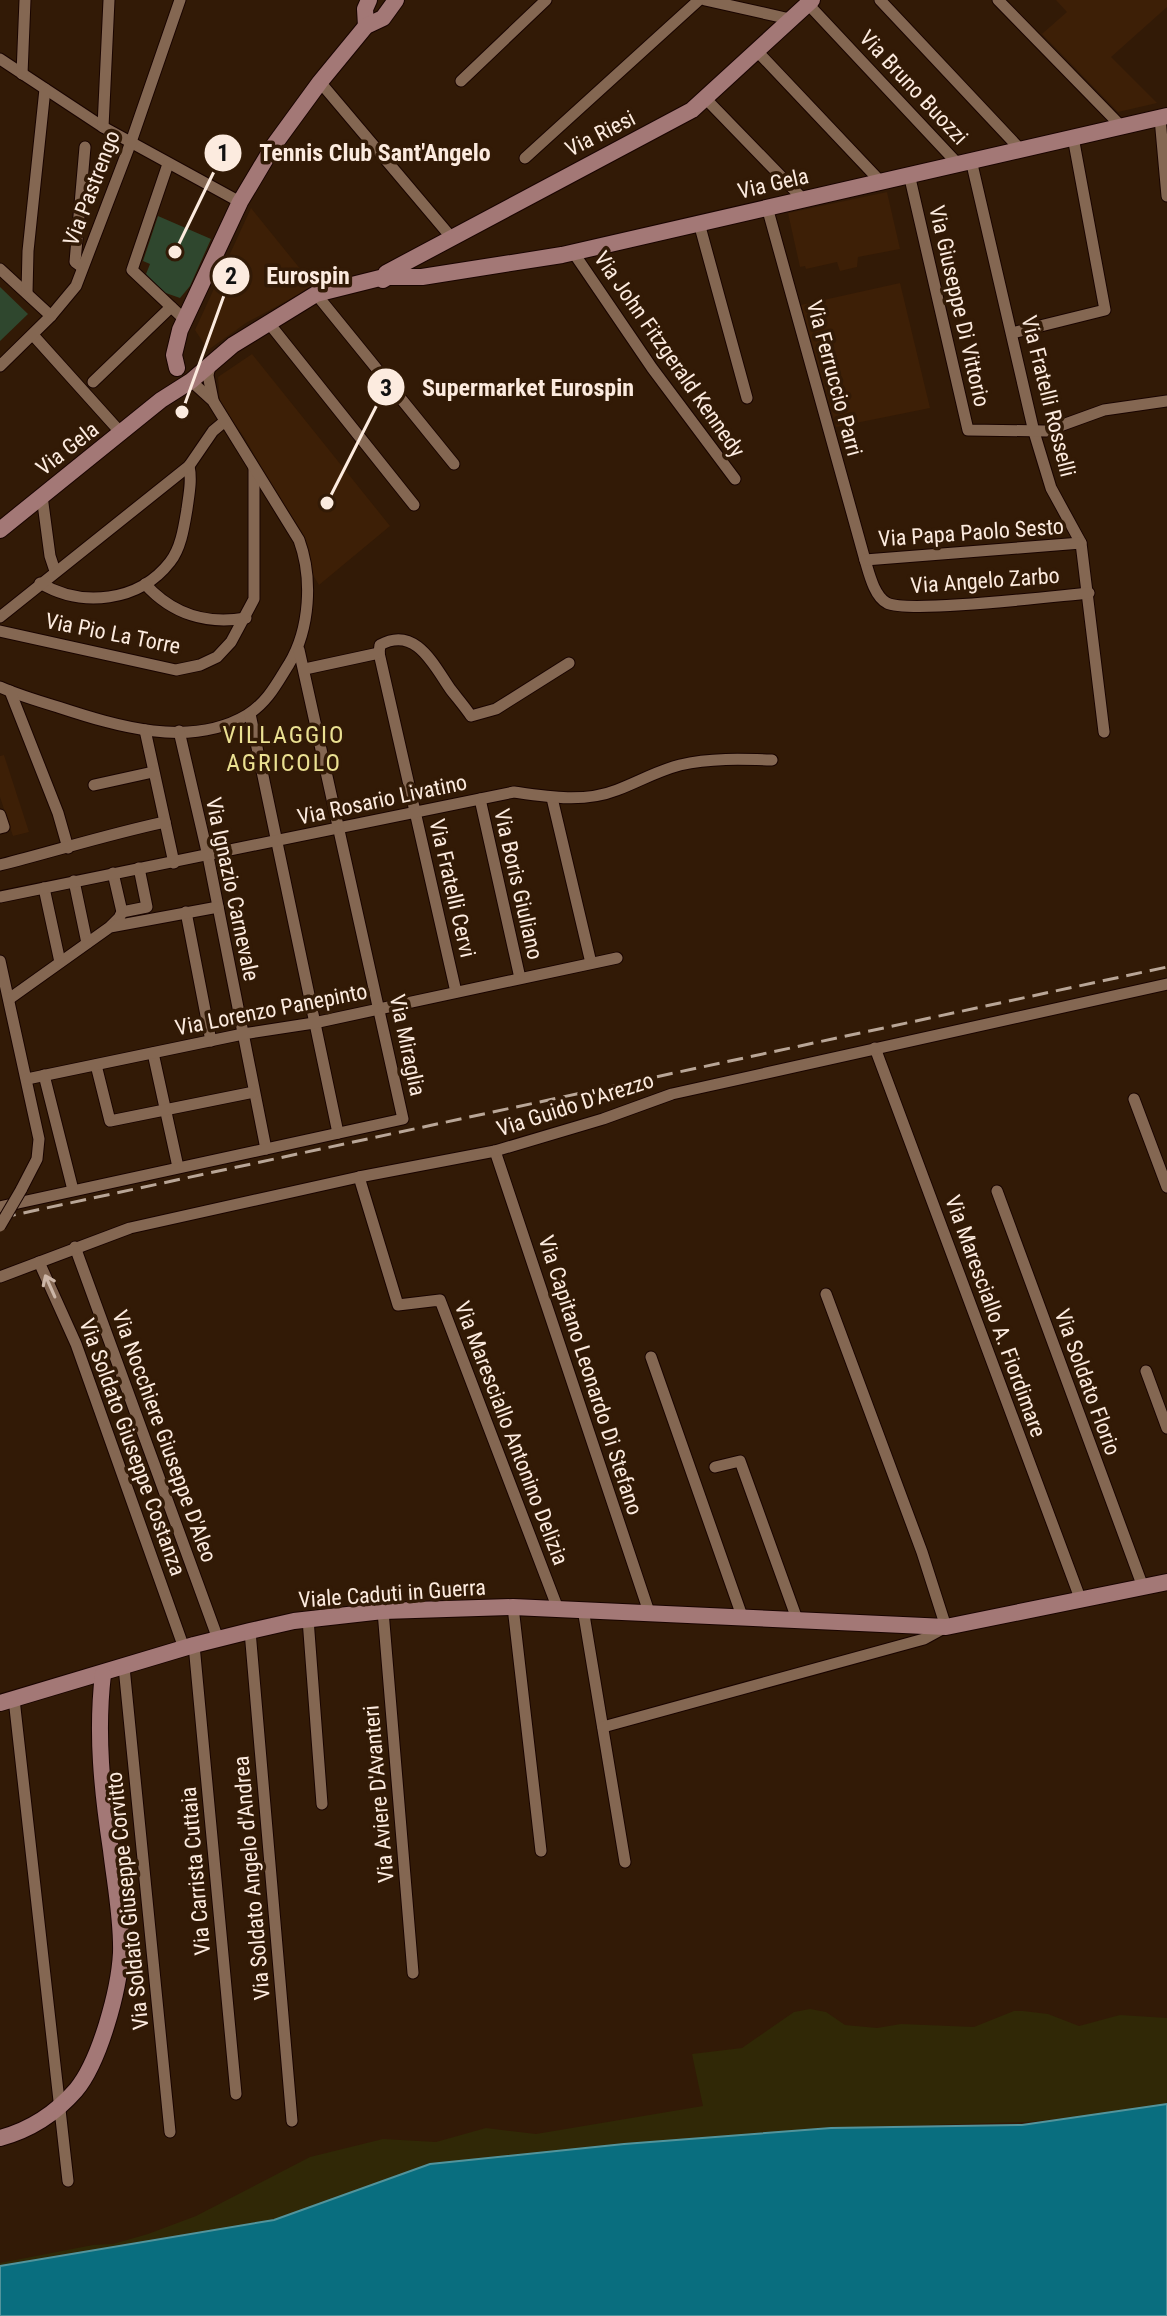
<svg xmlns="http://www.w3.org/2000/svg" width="1167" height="2316" font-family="'Roboto Condensed',sans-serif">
	<rect width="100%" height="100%" fill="#321a06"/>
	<g fill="#3d1f06">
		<path d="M 1056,0 L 1167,0 L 1167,7 L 1111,57 L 1157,103 L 1118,112 L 1042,34 L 1067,12 Z"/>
		<path d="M 887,192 L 900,249 L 858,257 L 857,267 L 840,271 L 837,262 L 806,269 L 805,266 L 800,267 L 788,213 Z"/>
		<path d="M 251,208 L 314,286 L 246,323 L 208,350 L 195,330 Z"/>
		<path d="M 900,283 L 930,408 L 836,427 L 801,305 Z"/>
		<path d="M 252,354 L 390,526 L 319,585 L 313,575 L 306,546 L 298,530 L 244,437 L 220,403 L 218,377 Z"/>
		<path d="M 4,755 L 29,832 L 13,836 L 0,797 L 0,756 Z"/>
	</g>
	<g fill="#2f472e">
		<path d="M 158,216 L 211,239 L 190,286 L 180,298 L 163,292 L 146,274 L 150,264 L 143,261 Z"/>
		<path d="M 0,287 L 28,314 L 0,341 Z"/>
	</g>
	<path fill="#302806" d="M 810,2009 L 826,2012 L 845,2025 L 877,2028 L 901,2024 L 974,2027 L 1014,2011 L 1023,2011 L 1048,2014 L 1079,2026 L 1120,2015 L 1167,2018 L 1167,2104 L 1151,2109 L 1027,2122 L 831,2128 L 430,2164 L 274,2220 L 0,2266 L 0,2263 L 93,2245 L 113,2244 L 148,2234 L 196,2216 L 310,2157 L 383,2139 L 436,2142 L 486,2128 L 536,2134 L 703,2106 L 692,2054 L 742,2048 L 794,2012 Z"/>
	<path fill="#096e7f" stroke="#52949c" stroke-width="2" d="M 1167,2104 L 1167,2316 L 0,2316 L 0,2266 L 274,2220 L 430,2164 L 624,2144 L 831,2128 L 1022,2125 Z"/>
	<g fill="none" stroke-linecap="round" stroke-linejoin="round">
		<defs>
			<g id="street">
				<path d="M 705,0 L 790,19"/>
				<path d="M 880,0 L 1020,149"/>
				<path d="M 998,0 L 1121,126"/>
				<path d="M 808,4 L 957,163"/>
				<path d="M 756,50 L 880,181"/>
				<path d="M 0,59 L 103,127 L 240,202"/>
				<path d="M 22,74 L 25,0"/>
				<path d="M 461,81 L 546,0"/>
				<path d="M 320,82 L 451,237"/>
				<path d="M 705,98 L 803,199"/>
				<path d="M 1160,118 L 1167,196"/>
				<path d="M 103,127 L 109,0"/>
				<path d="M 525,158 L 699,0"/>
				<path d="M 971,160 L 1034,432 L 1051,488 L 1081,543 L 1104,732"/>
				<path d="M 168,164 L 132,270 L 184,319"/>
				<path d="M 909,174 L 968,430 L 1046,431 L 1104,410 L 1167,401"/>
				<path d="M 767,207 L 865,560 C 869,573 874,596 887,603 C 909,614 1055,596 1089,593"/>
				<path d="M 699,223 L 747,398"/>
				<path d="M 573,252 L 652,368 L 735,479"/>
				<path d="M 82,267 L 75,262 L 85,147"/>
				<path d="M 0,269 L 51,316"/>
				<path d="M 27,293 L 28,251 L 45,89"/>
				<path d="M 316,294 L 454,464"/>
				<path d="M 268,322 L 414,505"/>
				<path d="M 1012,333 L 1105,310 L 1073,137"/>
				<path d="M 33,335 L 122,434"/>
				<path d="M 211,362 L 208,375 L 213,400"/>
				<path d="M 0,366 L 51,316 L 76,286 L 131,142 L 180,0"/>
				<path d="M 93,382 L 171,307"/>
				<path d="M 42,496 L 50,556 L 55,571"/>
				<path d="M 865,560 L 1081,543"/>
				<path d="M 40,583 C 82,608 139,602 170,562 C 181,548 184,527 187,509 C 189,494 192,480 189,466"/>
				<path d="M 145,584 C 172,614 207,625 246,618"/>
				<path d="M 0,617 L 189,466 L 213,431 L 225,421"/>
				<path d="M 0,631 L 176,670 L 200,665 L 217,657 L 231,642 L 254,599 L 254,469"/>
				<path d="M 379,653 L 456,992"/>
				<path d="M 379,653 L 380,645 C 416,625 434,666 451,690 C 458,699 465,707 471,716 L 496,709 L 569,663"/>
				<path d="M 305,669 L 379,653"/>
				<path d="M 0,687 C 18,695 38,701 58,707 C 116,726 190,749 247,715 C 268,702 277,683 289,664 C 310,629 313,578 299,540 L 213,401 L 191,381"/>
				<path d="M 10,691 L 58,813 L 68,848"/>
				<path d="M 250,714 L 338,1133"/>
				<path d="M 145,730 L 174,863"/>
				<path d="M 179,731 L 208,856 L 266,1149"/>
				<path d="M 94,785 L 153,772"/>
				<path d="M 552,798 L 591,963"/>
				<path d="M 480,799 L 520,978"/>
				<path d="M 0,815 L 4,827 L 0,828"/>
				<path d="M 0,865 C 55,851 109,834 165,822"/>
				<path d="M 113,873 L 122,912"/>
				<path d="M 74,881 L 87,943"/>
				<path d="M 44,888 L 60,962"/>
				<path d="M 0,897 L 514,792 C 548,797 584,803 617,790 C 638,782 657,771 680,765 C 710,758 741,759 772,760"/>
				<path d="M 186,912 L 211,1041"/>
				<path d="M 111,926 L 119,918 L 122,912 L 147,907 L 139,868"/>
				<path d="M 0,961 L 39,1139 L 37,1159 L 21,1190"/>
				<path d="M 9,999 L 110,927 L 218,907"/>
				<path d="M 875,1048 L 1080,1598"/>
				<path d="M 153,1053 L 178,1167"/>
				<path d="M 96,1065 L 110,1121 L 254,1092"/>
				<path d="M 44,1075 L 73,1190"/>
				<path d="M 27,1079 L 243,1034 L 314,1023 L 617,958"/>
				<path d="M 1134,1099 L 1167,1187"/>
				<path d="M 495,1151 L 649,1612"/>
				<path d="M 359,1177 L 398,1305 L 440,1300 L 558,1609"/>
				<path d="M 997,1191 L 1143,1587"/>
				<path d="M 0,1207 L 403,1119 L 299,650"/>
				<path d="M 75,1247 L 218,1639"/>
				<path d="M 39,1262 L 76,1344 L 184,1648"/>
				<path d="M 0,1277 L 130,1228 L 359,1177 L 495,1151 L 603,1119 L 672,1094 L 1167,984"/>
				<path d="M 651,1357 L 742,1616"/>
				<path d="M 1146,1371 L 1167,1428"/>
				<path d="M 715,1467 L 740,1461 L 797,1619"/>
				<path d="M 513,1607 L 541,1851"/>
				<path d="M 583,1609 L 625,1862"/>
				<path d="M 383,1611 L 413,1973"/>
				<path d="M 308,1619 L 322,1804"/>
				<path d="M 250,1631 L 292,2121"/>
				<path d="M 194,1645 L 236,2094"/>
				<path d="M 124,1667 L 170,2132"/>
				<path d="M 14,1699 L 68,2181"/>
				<path d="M 603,1727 L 924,1639 L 946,1627 L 922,1552 L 826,1294"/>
			</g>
			<g id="secondary">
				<path d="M 366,26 L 365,9 L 369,0"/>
				<path d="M 386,273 L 692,110 L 812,0"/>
				<path d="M 177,368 L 174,355 L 180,330 L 240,202 L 274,145 L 320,82 L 366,26 L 383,18 L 396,0"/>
				<path d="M 0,530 L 161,400 L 191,381 L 233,345 L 316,294 L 380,278 L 383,280 L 388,277 L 422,277 L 562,255 L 1167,116"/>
				<path d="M 0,1703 L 194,1645 L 250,1631 L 294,1621 L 383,1611 L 513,1607 L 946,1627 L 1167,1582"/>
				<path d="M 0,2138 C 30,2130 55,2114 76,2090 C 100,2061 119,1990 121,1953 C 122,1919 115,1884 111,1850 C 102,1791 96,1734 103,1674"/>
			</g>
		</defs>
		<use href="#street" stroke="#190400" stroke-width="13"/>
		<use href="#secondary" stroke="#190400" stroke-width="18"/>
		<use href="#street" stroke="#846752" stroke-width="11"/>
		<use href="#secondary" stroke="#a37876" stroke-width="16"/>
		<path stroke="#b9a697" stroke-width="3" stroke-dasharray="16 8" stroke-linecap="butt" d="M 0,1218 L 1167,967"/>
		<defs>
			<path id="street-bridge" d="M 0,1226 L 21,1190"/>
		</defs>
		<use href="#street-bridge" stroke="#190400" stroke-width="13" stroke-linecap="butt"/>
		<use href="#street-bridge" stroke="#846752" stroke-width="11"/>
	</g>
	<defs><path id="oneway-shaft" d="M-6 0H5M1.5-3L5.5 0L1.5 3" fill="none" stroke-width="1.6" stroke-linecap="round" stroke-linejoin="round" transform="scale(2)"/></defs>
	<use stroke="#ccb6a7" href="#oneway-shaft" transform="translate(50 1286) rotate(-114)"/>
	<g text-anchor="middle" stroke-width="7" stroke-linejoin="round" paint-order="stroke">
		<g font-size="22" fill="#fcebdf" stroke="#321a06">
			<text transform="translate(914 87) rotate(47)" y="8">Via Bruno Buozzi</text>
			<text transform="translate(600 133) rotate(-27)" y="8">Via Riesi</text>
			<text transform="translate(773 183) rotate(-13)" y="8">Via Gela</text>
			<text transform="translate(91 188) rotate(-69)" y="8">Via Pastrengo</text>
			<text transform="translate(960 306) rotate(77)" y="8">Via Giuseppe Di Vittorio</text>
			<text transform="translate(670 354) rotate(55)" y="8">Via John Fitzgerald Kennedy</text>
			<text transform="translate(835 378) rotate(75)" y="8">Via Ferruccio Parri</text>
			<text transform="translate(1049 396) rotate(76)" y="8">Via Fratelli Rosselli</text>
			<text transform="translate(67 448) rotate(-38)" y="8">Via Gela</text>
			<text transform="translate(971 532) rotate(-4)" y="8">Via Papa Paolo Sesto</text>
			<text transform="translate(985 580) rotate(-4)" y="8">Via Angelo Zarbo</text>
			<text transform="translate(113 633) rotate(11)" y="8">Via Pio La Torre</text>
			<text transform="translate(382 799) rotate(-12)" y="8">Via Rosario Livatino</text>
			<text transform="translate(519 884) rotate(77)" y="8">Via Boris Giuliano</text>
			<text transform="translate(453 888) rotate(77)" y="8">Via Fratelli Cervi</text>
			<text transform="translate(233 889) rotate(78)" y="8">Via Ignazio Carnevale</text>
			<text transform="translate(271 1009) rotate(-11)" y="8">Via Lorenzo Panepinto</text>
			<text transform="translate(408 1045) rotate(78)" y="8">Via Miraglia</text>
			<text transform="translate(575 1104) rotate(-18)" y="8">Via Guido D'Arezzo</text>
			<text transform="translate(996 1316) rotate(70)" y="8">Via Maresciallo A. Fiordimare</text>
			<text transform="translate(591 1375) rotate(72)" y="8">Via Capitano Leonardo Di Stefano</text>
			<text transform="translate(1088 1382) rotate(70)" y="8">Via Soldato Florio</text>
			<text transform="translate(512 1433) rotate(69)" y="8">Via Maresciallo Antonino Delizia</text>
			<text transform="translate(165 1436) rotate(70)" y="8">Via Nocchiere Giuseppe D'Aleo</text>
			<text transform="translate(133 1447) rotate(70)" y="8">Via Soldato Giuseppe Costanza</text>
			<text transform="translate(392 1593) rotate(-4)" y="8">Viale Caduti in Guerra</text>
			<text transform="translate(378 1794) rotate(-95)" y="8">Via Aviere D'Avanteri</text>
			<text transform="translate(195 1871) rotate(-95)" y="8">Via Carrista Cuttaia</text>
			<text transform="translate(251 1878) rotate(-95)" y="8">Via Soldato Angelo d'Andrea</text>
			<text transform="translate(127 1901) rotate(-96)" y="8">Via Soldato Giuseppe Corvitto</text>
		</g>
		<g font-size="24" letter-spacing="2" fill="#ebe192" stroke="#321a06">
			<text x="284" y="743">VILLAGGIO<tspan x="284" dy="28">AGRICOLO</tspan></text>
		</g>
	</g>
	<path fill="none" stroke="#fcebdf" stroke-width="3" d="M175 252L223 153M182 412L231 276M327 503L386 387"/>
	<g fill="#fcebdf" stroke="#321a06" stroke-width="3">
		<circle cx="175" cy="252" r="8"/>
		<circle cx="182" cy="412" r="8"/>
		<circle cx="327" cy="503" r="8"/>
		<circle cx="223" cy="153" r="20"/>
		<circle cx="231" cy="276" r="20"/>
		<circle cx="386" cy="387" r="20"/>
	</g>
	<g font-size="24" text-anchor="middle" font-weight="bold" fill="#111">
		<text x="223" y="161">1</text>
		<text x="231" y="284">2</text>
		<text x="386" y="396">3</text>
	</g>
	<g font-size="24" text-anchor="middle" font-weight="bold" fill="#fcebdf" stroke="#321a06" stroke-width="7" stroke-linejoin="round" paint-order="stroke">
		<text x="375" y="161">Tennis Club Sant'Angelo</text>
		<text x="308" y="284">Eurospin</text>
		<text x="528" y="396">Supermarket Eurospin</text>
	</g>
</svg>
